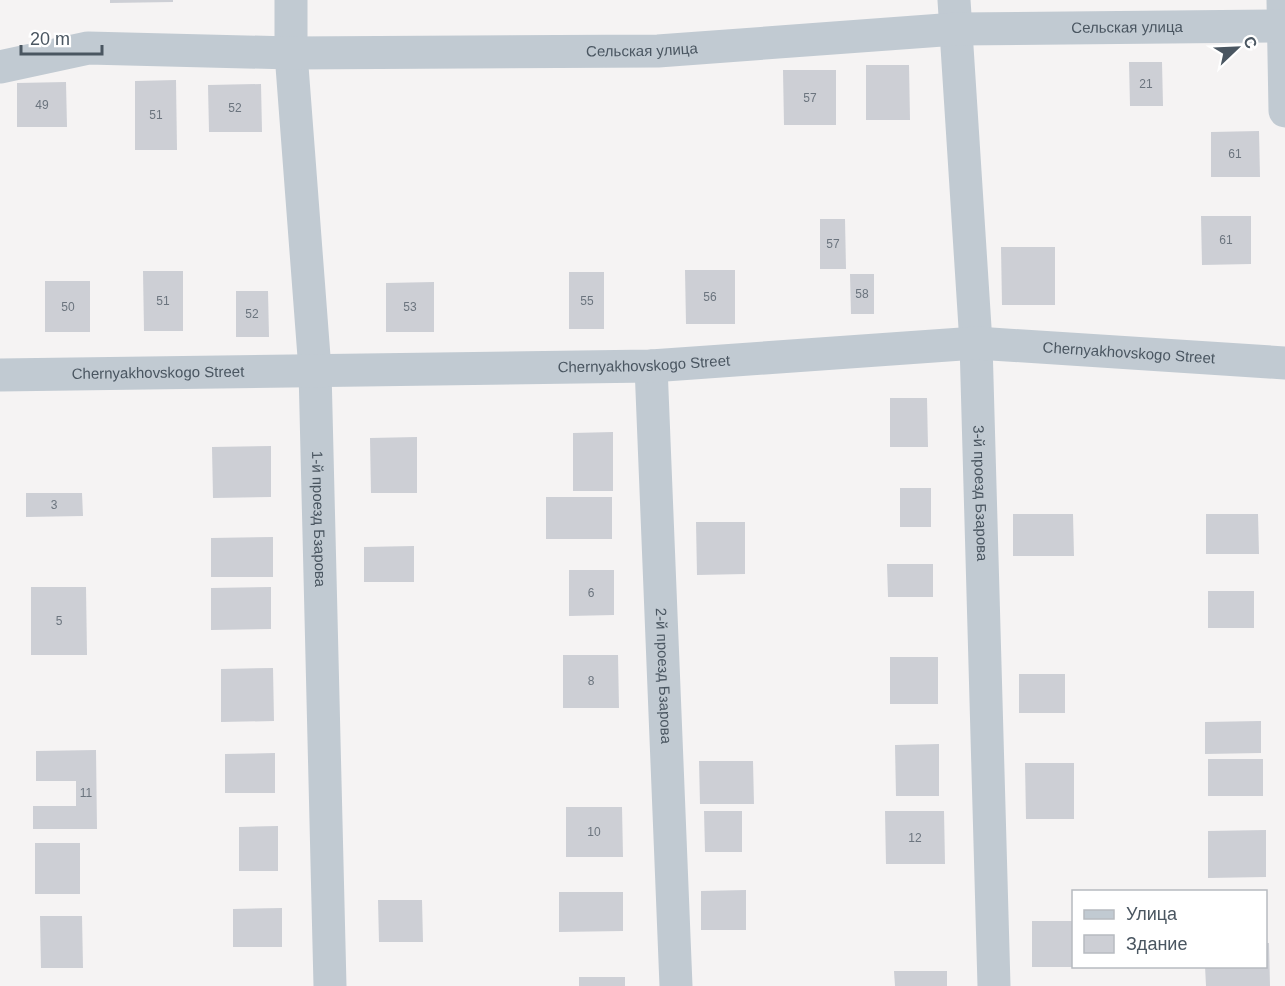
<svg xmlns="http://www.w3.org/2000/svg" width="1285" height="986" font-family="Helvetica,sans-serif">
	<rect width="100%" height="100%" fill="#f5f3f3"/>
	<g fill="#cdcfd5">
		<path d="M 110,0 L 173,0 L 173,2 L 110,3 Z"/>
		<path d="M 1129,62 L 1162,62 L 1163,106 L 1130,106 Z"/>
		<path d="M 866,65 L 909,65 L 910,120 L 866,120 Z"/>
		<path d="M 783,70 L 836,70 L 836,125 L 784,125 Z"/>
		<path d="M 176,80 L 177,150 L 135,150 L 135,81 Z"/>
		<path d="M 66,82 L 67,127 L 17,127 L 17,83 Z"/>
		<path d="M 261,84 L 262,132 L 209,132 L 208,85 Z"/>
		<path d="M 1259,131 L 1260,177 L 1211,177 L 1211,132 Z"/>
		<path d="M 1201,216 L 1251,216 L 1251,264 L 1202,265 Z"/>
		<path d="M 820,219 L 845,219 L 846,269 L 820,269 Z"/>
		<path d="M 1001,247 L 1055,247 L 1055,305 L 1002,305 Z"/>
		<path d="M 685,270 L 735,270 L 735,324 L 686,324 Z"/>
		<path d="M 143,271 L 183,271 L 183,331 L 144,331 Z"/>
		<rect x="569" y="272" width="35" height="57"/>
		<path d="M 850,274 L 874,274 L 874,314 L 851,314 Z"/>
		<rect x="45" y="281" width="45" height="51"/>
		<path d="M 434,282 L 434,332 L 386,332 L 386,283 Z"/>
		<path d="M 236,291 L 268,291 L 269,337 L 236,337 Z"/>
		<path d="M 890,398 L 927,398 L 928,447 L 890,447 Z"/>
		<path d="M 613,432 L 613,491 L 573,491 L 573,433 Z"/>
		<path d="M 417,437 L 417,493 L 371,493 L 370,438 Z"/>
		<path d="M 271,446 L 271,497 L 213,498 L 212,447 Z"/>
		<rect x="900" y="488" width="31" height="39"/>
		<path d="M 26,493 L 82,493 L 83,516 L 26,517 Z"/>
		<rect x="546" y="497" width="66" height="42"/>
		<path d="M 1013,514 L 1073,514 L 1074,556 L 1013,556 Z"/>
		<path d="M 1206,514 L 1258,514 L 1259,554 L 1206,554 Z"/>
		<path d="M 696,522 L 745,522 L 745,574 L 697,575 Z"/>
		<path d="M 273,537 L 273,577 L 211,577 L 211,538 Z"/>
		<path d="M 414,546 L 414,582 L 364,582 L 364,547 Z"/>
		<path d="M 887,564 L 933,564 L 933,597 L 888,597 Z"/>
		<path d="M 569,570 L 614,570 L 614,615 L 569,616 Z"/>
		<path d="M 31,587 L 86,587 L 87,655 L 31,655 Z"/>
		<path d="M 271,587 L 271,629 L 211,630 L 211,588 Z"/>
		<rect x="1208" y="591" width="46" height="37"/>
		<path d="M 563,655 L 618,655 L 619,708 L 563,708 Z"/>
		<rect x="890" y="657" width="48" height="47"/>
		<path d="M 273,668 L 274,721 L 221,722 L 221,669 Z"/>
		<rect x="1019" y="674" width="46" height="39"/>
		<path d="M 1261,721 L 1261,753 L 1205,754 L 1205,722 Z"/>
		<path d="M 939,744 L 939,796 L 896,796 L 895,745 Z"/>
		<path d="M 96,750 L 97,829 L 33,829 L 33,806 L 76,806 L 76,781 L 36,781 L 36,751 Z"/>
		<path d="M 275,753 L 275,793 L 225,793 L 225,754 Z"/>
		<rect x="1208" y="759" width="55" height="37"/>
		<path d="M 699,761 L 753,761 L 754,804 L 700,804 Z"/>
		<path d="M 1025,763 L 1074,763 L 1074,819 L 1026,819 Z"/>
		<path d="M 566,807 L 622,807 L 623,857 L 566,857 Z"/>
		<path d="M 704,811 L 742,811 L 742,852 L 705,852 Z"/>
		<path d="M 885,811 L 944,811 L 945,864 L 886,864 Z"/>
		<path d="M 278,826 L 278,871 L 239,871 L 239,827 Z"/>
		<path d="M 1266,830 L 1266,877 L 1208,878 L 1208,831 Z"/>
		<rect x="35" y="843" width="45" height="51"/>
		<path d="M 746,890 L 746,930 L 701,930 L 701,891 Z"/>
		<path d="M 559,892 L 623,892 L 623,931 L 559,932 Z"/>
		<path d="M 378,900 L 422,900 L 423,942 L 379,942 Z"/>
		<path d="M 282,908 L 282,947 L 233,947 L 233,909 Z"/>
		<path d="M 40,916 L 82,916 L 83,968 L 41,968 Z"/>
		<rect x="1032" y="921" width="42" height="46"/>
		<path d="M 1266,943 L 1269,943 L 1270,986 L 1206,986 L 1205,966 L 1266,966 Z"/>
		<path d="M 894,971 L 947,971 L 947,986 L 895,986 Z"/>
		<rect x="579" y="977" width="46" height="9"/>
	</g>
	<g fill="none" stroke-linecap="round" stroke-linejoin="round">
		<g stroke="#c1cad2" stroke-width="33">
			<path id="s1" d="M 291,0 L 291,53 L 315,370 L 330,986"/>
			<path id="s2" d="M 954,0 L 976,343 L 994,986"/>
			<path d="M 1283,0 L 1285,111"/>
			<path id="s3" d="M 0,67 L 88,48 L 291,53 L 658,51 L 956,29 L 1285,26"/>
			<path id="s4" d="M 651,366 L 676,986"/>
			<path id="s5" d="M 0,375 L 651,366 L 976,343 L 1285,363"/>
		</g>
	</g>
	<g text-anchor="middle" stroke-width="6" stroke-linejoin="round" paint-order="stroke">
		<g font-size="12" fill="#6b747e">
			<text x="1146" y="88">21</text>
			<text x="810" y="102">57</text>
			<text x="42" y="109">49</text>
			<text x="235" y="112">52</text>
			<text x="156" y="119">51</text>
			<text x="1235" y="158">61</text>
			<text x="1226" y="244">61</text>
			<text x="833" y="248">57</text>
			<text x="862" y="298">58</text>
			<text x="710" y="301">56</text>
			<text x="163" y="305">51</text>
			<text x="587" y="305">55</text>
			<text x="68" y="311">50</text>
			<text x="410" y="311">53</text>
			<text x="252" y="318">52</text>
			<text x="54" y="509">3</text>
			<text x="591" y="597">6</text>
			<text x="59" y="625">5</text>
			<text x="591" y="685">8</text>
			<text x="86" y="797">11</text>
			<text x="594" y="836">10</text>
			<text x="915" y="842">12</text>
		</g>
		<g font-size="15" fill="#4a5661" stroke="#fff">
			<text dy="5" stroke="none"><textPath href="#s3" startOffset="1130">Сельская улица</textPath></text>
			<text dy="5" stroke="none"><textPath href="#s3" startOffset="644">Сельская улица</textPath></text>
			<text dy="5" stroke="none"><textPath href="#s5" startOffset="1130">Chernyakhovskogo Street</textPath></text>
			<text dy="5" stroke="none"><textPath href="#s5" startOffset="644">Chernyakhovskogo Street</textPath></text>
			<text dy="5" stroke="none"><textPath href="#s5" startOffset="158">Chernyakhovskogo Street</textPath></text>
			<text dy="5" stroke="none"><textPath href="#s2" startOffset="494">3-й проезд Бзарова</textPath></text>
			<text dy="5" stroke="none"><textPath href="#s1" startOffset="520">1-й проезд Бзарова</textPath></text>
			<text dy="5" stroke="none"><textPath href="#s4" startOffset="310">2-й проезд Бзарова</textPath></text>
		</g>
	</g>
	<rect x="1072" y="890" width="195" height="78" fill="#ffffff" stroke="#b7bbc0" stroke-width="1.5"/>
	<rect x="1084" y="910" width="30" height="9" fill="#c1cad2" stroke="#b7bbc0" stroke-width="1.5"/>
	<text x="1126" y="920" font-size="18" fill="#4a5661">Улица</text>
	<rect x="1084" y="935" width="30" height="18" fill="#cdcfd5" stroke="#b7bbc0" stroke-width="1.5"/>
	<text x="1126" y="950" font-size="18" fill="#4a5661">Здание</text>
	<g transform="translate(1237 48) rotate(67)" stroke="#ffffff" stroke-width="4.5" paint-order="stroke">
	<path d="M0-4.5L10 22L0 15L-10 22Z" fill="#4a5661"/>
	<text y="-9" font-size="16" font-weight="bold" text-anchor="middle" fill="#4a5661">С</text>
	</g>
	<path d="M21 45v9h81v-9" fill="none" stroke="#4a5661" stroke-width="3"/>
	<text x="30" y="45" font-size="18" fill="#4a5661" stroke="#ffffff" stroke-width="4.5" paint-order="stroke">20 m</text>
</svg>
